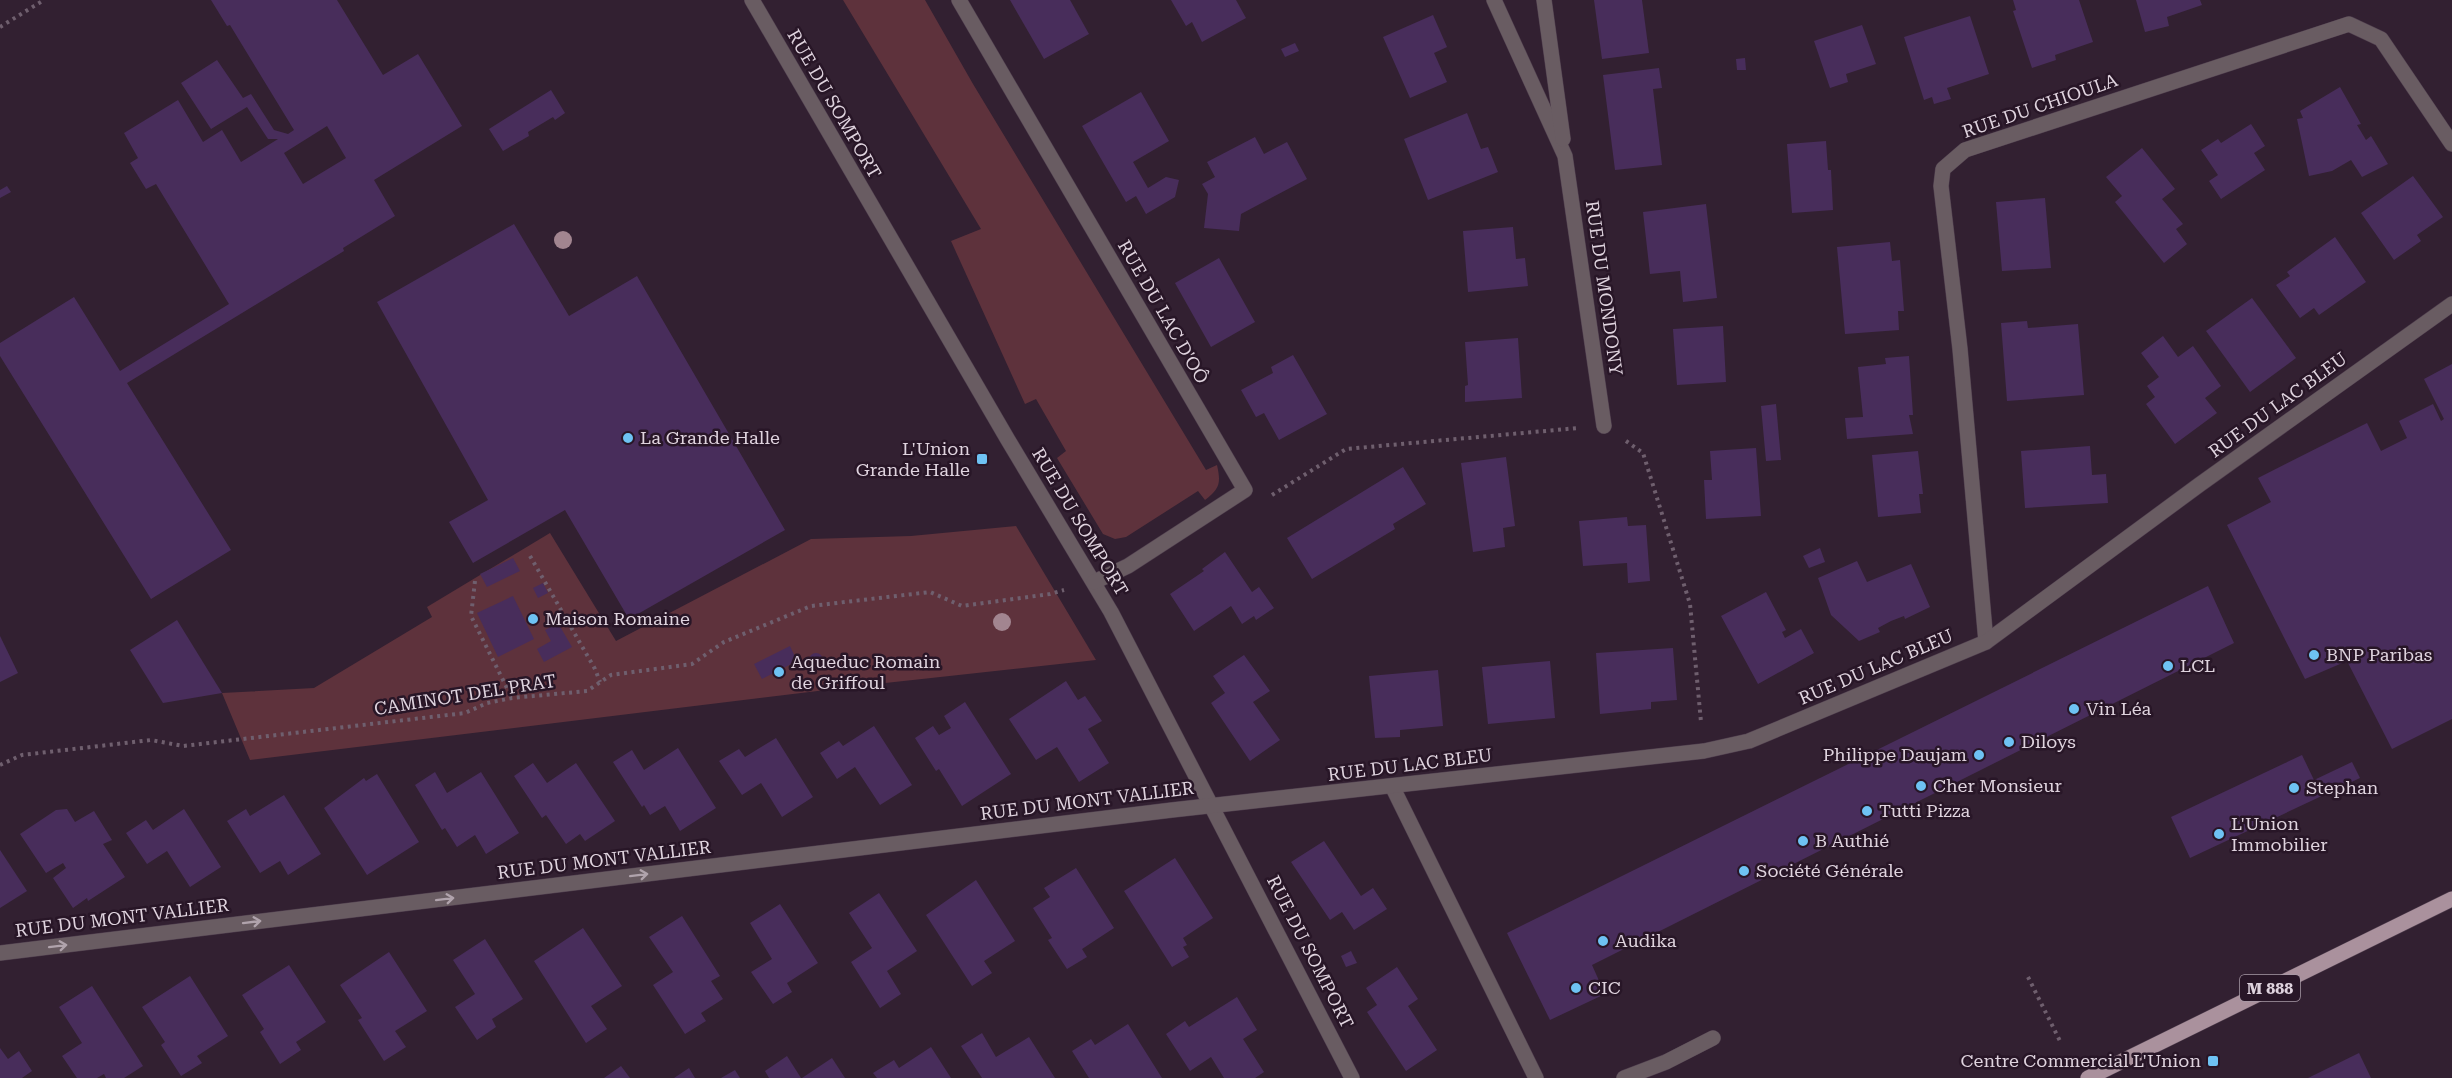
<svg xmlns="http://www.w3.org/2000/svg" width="2452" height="1078" font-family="'Roboto Serif',serif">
	<rect width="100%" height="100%" fill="#322031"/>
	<g fill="#5e323c">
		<path d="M 843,0 L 925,0 L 973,84 L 1206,470 L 1217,465 C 1221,483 1220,489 1205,500 L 1198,491 L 1126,537 L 1115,539 L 1103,534 L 1057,458 L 1066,451 L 1036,399 L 1025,404 L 951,241 L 981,229 Z"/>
		<path d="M 1016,526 L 1096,660 L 867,685 L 250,760 L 222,693 L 314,688 L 432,617 L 427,607 L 550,533 L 616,641 L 811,539 L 911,536 Z"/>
	</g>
	<g fill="#482d5b" fill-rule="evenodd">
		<path d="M 211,0 L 337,0 L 383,75 L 418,54 L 462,126 L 374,180 L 395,216 L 343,248 L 344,251 L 127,383 L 231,550 L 151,599 L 0,356 L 0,343 L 74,297 L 120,371 L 229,304 L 156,184 L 146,189 L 130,163 L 138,158 L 124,133 L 178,100 L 203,142 L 222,130 L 241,162 L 278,139 L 268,139 L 247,107 L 211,129 L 181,83 L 217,60 L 243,98 L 251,94 L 274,130 L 288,134 L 294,130 L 230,25 L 227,26 ZM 327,126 L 346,158 L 303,184 L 284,153 Z"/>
		<path d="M 1010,0 L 1070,0 L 1089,34 L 1044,59 Z"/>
		<path d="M 1171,0 L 1236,0 L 1246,18 L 1202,42 L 1192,22 L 1186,26 Z"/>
		<path d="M 1594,0 L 1642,0 L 1649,53 L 1602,59 Z"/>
		<path d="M 2013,0 L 2079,0 L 2093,42 L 2055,55 L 2056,60 L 2032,68 L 2013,11 L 2016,10 Z"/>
		<path d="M 2136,0 L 2200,0 L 2202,5 L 2167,17 L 2169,26 L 2145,32 Z"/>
		<path d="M 1433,15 L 1447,47 L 1434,53 L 1447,82 L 1410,98 L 1383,37 Z"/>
		<path d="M 1970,16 L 1989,74 L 1947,88 L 1951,99 L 1934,104 L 1932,97 L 1924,100 L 1904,37 Z"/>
		<path d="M 1862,25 L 1876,64 L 1846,74 L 1848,82 L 1830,88 L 1814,41 Z"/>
		<path d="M 1295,43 L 1299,51 L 1285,57 L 1281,49 Z"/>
		<path d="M 1745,58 L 1746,70 L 1737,70 L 1736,59 Z"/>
		<path d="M 1659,68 L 1662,88 L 1653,89 L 1662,165 L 1615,170 L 1603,75 Z"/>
		<path d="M 2340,87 L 2361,124 L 2357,125 L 2366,140 L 2371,136 L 2388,164 L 2362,177 L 2351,160 L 2332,171 L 2309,176 L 2297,119 L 2303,118 L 2300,111 Z"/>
		<path d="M 551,90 L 565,113 L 555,120 L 553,117 L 528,132 L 529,136 L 503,151 L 489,129 Z"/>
		<path d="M 1141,92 L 1169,141 L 1133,162 L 1148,188 L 1166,177 L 1179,180 L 1175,197 L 1146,214 L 1136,196 L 1126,202 L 1082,126 Z"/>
		<path d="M 1467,113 L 1481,149 L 1488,147 L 1498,172 L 1428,200 L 1404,139 Z"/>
		<path d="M 2251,124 L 2265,146 L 2254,153 L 2265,170 L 2221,199 L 2209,181 L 2218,175 L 2201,150 L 2218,139 L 2221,143 Z"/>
		<path d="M 1255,137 L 1264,154 L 1287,142 L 1307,179 L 1241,214 L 1239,231 L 1204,228 L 1208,194 L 1202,184 L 1215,177 L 1207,162 Z"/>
		<path d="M 1826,141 L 1828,170 L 1831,170 L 1833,210 L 1792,213 L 1787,144 Z"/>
		<path d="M 2142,148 L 2175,189 L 2162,199 L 2183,224 L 2176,229 L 2187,244 L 2164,263 L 2115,202 L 2122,196 L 2106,177 Z"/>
		<path d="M 2413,176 L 2443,217 L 2417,235 L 2421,241 L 2394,260 L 2361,213 Z"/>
		<path d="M 7,186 L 11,192 L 0,198 L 0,190 Z"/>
		<path d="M 2045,198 L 2051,268 L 2002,271 L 1996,202 Z"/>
		<path d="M 1706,204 L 1717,298 L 1683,302 L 1680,271 L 1650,274 L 1643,212 Z"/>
		<path d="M 514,224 L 569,316 L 637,276 L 785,530 L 629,619 L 565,510 L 473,563 L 449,522 L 488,500 L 377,302 Z"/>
		<path d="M 1513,227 L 1516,259 L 1525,258 L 1528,286 L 1468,292 L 1463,231 Z"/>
		<path d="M 2335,237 L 2366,282 L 2319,315 L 2314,308 L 2300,318 L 2276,285 L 2290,276 L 2287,272 Z"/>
		<path d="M 1890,242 L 1892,261 L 1900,260 L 1904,311 L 1898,311 L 1899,330 L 1845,334 L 1837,247 Z"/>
		<path d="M 1219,258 L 1255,322 L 1211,347 L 1175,283 Z"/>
		<path d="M 2252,298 L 2296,358 L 2250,392 L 2206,331 Z"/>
		<path d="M 2027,321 L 2028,328 L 2078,324 L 2084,395 L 2007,401 L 2001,323 Z"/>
		<path d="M 1723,326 L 1726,382 L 1677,385 L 1673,329 Z"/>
		<path d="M 2163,336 L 2178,357 L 2193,346 L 2221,386 L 2205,398 L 2217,413 L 2175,444 L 2146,404 L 2155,397 L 2147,386 L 2159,377 L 2141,353 Z"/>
		<path d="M 1518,338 L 1522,398 L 1465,402 L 1465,386 L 1468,385 L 1465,342 Z"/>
		<path d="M 1293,355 L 1327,414 L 1279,440 L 1264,413 L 1256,417 L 1241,390 L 1273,373 L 1271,367 Z"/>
		<path d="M 1909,356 L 1913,415 L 1909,415 L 1913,434 L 1847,439 L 1845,418 L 1863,417 L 1858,367 L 1886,364 L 1885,358 Z"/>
		<path d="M 2452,364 L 2452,719 L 2392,749 L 2347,661 L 2305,679 L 2227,525 L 2271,502 L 2258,478 L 2367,423 L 2381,451 L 2407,438 L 2399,421 L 2433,404 L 2441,421 L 2444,419 L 2424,379 Z"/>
		<path d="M 1776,404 L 1781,460 L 1766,461 L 1761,406 Z"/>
		<path d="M 2090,446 L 2092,475 L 2106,474 L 2108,503 L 2025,508 L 2021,451 Z"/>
		<path d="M 1756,448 L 1761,516 L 1706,519 L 1704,480 L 1712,480 L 1710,451 Z"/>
		<path d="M 1918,451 L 1923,494 L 1919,494 L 1921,513 L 1878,517 L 1872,455 Z"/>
		<path d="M 1506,457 L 1515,526 L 1503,528 L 1505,547 L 1473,552 L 1461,463 Z"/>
		<path d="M 1403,467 L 1426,504 L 1393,524 L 1395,529 L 1312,579 L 1287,538 Z"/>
		<path d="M 1627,517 L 1628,526 L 1646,525 L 1650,581 L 1628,583 L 1627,563 L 1583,566 L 1579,521 Z"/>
		<path d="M 1820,548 L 1825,562 L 1809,568 L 1803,556 Z"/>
		<path d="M 1225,552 L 1252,592 L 1259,587 L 1274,608 L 1256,620 L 1254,616 L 1242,624 L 1231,606 L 1194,631 L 1170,594 L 1204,571 L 1202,569 Z"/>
		<path d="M 513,558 L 520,571 L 487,587 L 480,574 Z"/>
		<path d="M 1857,561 L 1867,582 L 1911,564 L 1930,607 L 1905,619 L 1904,616 L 1891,621 L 1878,628 L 1880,632 L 1859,641 L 1831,615 L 1818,578 Z"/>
		<path d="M 543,583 L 548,593 L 538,598 L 533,588 Z"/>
		<path d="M 2208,586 L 2234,643 L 1592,965 L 1605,994 L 1550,1020 L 1507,933 Z"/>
		<path d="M 1766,592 L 1786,630 L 1782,632 L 1785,638 L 1801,629 L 1814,653 L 1758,684 L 1721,616 Z"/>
		<path d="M 513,596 L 534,639 L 498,657 L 477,613 Z"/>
		<path d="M 177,620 L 222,693 L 163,703 L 130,650 Z"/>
		<path d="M 558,623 L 572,647 L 544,662 L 537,649 L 551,641 L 545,630 Z"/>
		<path d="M 0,636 L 18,673 L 0,682 Z"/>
		<path d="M 790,646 L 797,661 L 762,679 L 754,664 Z"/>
		<path d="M 1673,648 L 1677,700 L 1651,702 L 1651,709 L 1600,714 L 1596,653 Z"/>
		<circle cx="816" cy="660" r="7"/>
		<path d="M 1244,655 L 1270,691 L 1253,702 L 1280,740 L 1250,761 L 1211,703 L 1225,693 L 1213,676 Z"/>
		<path d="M 1550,661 L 1555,718 L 1488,724 L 1482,667 Z"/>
		<path d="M 1438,670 L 1443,726 L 1400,730 L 1400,737 L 1375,738 L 1369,676 Z"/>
		<path d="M 1066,681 L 1078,700 L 1085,696 L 1102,721 L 1088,729 L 1109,763 L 1079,782 L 1057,747 L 1036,760 L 1009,719 Z"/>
		<path d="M 965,702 L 1011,774 L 962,806 L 939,769 L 936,771 L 915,738 L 933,726 L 939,735 L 951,728 L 944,716 Z"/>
		<path d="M 874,726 L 912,785 L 880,805 L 855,767 L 837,779 L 820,753 L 839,741 L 843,746 Z"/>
		<path d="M 776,738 L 813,797 L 782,817 L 761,783 L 742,795 L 719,761 L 739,749 L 745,757 Z"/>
		<path d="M 678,748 L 716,808 L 680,831 L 665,806 L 650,815 L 644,805 L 642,807 L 613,762 L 632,750 L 644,770 Z"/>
		<path d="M 2302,755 L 2314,780 L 2352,762 L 2360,778 L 2190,858 L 2171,817 Z"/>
		<path d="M 533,763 L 547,783 L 576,763 L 615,821 L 585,841 L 580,834 L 566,844 L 546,815 L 542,818 L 514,776 Z"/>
		<path d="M 435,772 L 447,793 L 481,772 L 519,833 L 486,854 L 475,835 L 457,847 L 445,828 L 442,830 L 415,785 Z"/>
		<path d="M 377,774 L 419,842 L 367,875 L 324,808 L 364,778 L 366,781 Z"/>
		<path d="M 284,795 L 321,854 L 288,875 L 280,861 L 260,873 L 227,821 L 246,809 L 250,816 Z"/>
		<path d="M 67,809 L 75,822 L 94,811 L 112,840 L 103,844 L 125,877 L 88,901 L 87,898 L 73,908 L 53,878 L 66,868 L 63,863 L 46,873 L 20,834 L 56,810 Z"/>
		<path d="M 184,809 L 221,867 L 190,887 L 167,851 L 147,864 L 126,833 L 146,820 L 153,830 Z"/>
		<path d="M 1324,841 L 1361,896 L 1373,888 L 1387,909 L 1354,930 L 1342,912 L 1330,920 L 1291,862 Z"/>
		<path d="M 0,850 L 27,891 L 0,908 Z"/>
		<path d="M 1175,858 L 1213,918 L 1183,938 L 1187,945 L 1183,947 L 1189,957 L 1172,967 L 1124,891 Z"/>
		<path d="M 1076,868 L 1114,928 L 1082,949 L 1087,957 L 1067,969 L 1048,940 L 1052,938 L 1033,908 L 1050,897 L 1044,888 Z"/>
		<path d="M 976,880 L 1015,941 L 984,961 L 992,973 L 972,986 L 926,915 Z"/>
		<path d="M 879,893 L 917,951 L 887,971 L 901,994 L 880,1008 L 851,962 L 872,948 L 849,913 Z"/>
		<path d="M 780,904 L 818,963 L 787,983 L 792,992 L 773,1004 L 751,972 L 772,959 L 750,923 Z"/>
		<path d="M 682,916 L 720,976 L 711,981 L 723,999 L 701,1013 L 706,1021 L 685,1034 L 653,985 L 673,972 L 649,937 Z"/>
		<path d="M 583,928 L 622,986 L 591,1006 L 607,1029 L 586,1043 L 534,961 Z"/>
		<path d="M 485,939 L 523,999 L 492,1019 L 496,1027 L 477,1040 L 455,1007 L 475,994 L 453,960 Z"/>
		<path d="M 1351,951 L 1357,963 L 1346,967 L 1341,956 Z"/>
		<path d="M 389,952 L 427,1011 L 395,1031 L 406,1047 L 384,1061 L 358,1020 L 362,1018 L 340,985 Z"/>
		<path d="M 289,965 L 326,1022 L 296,1042 L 301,1050 L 280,1064 L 260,1032 L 264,1029 L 242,995 Z"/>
		<path d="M 1397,967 L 1418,999 L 1408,1006 L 1437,1050 L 1406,1071 L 1367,1012 L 1377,1005 L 1366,988 Z"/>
		<path d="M 190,976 L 228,1036 L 197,1056 L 202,1063 L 181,1076 L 161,1045 L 165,1042 L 142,1007 Z"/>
		<path d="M 92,986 L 143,1066 L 124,1078 L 106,1078 L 104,1074 L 97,1078 L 77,1078 L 62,1056 L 82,1043 L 59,1007 Z"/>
		<path d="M 1237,997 L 1257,1030 L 1243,1039 L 1264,1072 L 1255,1078 L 1224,1078 L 1211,1057 L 1190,1071 L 1166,1034 L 1185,1021 L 1189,1027 Z"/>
		<path d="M 1128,1024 L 1162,1078 L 1089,1078 L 1072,1051 L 1091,1039 L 1095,1045 Z"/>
		<path d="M 982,1033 L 996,1057 L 1029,1037 L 1055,1078 L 982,1078 L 961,1046 Z"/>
		<path d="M 931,1047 L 951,1078 L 877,1078 L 873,1073 L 894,1060 L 899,1068 Z"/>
		<path d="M 0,1048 L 8,1059 L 19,1051 L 32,1071 L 22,1078 L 0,1078 Z"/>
		<path d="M 2359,1053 L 2371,1078 L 2308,1078 Z"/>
		<path d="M 787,1056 L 801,1078 L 769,1078 L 765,1071 Z"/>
		<path d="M 832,1058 L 845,1078 L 802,1078 Z"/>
		<path d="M 621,1066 L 630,1078 L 604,1078 Z"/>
		<path d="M 689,1068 L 695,1078 L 674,1078 Z"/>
		<path d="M 735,1070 L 740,1078 L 721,1078 Z"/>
	</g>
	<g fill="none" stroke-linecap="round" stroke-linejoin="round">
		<defs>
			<g id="minor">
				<path d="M 752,0 L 1008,440 L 1111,612 L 1352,1078"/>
				<path d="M 959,0 L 1245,490 L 1128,566 L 1094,582"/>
				<path d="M 1494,0 L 1565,156 L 1604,426"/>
				<path d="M 1544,0 L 1563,139"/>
				<path d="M 1986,642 L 1960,349 L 1941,186 L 1943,169 L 1965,150 L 2349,24 L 2381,39 L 2452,144"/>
				<path d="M 1392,786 L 1536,1078"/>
				<path d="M 0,953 L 1172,810 L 1704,751 L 1749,741 L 1986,642 L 2199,485 L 2452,304"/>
				<path d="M 1624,1078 L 1666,1062 L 1713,1038"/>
			</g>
			<path id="major" d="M 2088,1078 L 2452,899"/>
		</defs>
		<use href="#minor" stroke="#4e3d4d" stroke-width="16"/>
		<use href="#major" stroke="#4e3d4d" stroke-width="16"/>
		<g stroke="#6f5f6e" stroke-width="4" stroke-dasharray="3 4.5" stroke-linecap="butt">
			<path d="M 0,27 L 44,0"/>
			<path d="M 1626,441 L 1643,453 L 1690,604 L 1701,722"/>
			<path d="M 1272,495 L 1346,449 L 1578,428"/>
			<path d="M 530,556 L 595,669 L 600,682"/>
			<path d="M 475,581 L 471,616 L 512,698"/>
			<path d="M 0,765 L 22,755 L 151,740 L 183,746 L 465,713 L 487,703 L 512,698 L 587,691 L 611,675 L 692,664 L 724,642 L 811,606 L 930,592 L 962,606 L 1050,594 L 1064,590"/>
			<path d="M 2028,977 L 2060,1041"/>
		</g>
		<use href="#minor" stroke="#695c62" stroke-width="15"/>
		<use href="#major" stroke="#aa919d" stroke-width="15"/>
	</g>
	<g fill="#a28590">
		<circle cx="563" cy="240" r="9"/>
		<circle cx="1002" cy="622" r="9"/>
	</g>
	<defs><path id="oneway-shaft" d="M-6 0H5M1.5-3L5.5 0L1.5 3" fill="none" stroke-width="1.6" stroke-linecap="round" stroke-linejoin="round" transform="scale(1.5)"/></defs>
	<g stroke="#b0a3ac">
		<use href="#oneway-shaft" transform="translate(639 875) rotate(-7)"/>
		<use href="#oneway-shaft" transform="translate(445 899) rotate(-7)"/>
		<use href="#oneway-shaft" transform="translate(252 922) rotate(-7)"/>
		<use href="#oneway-shaft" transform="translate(58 946) rotate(-7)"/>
	</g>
	<g fill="#6ec2f3" stroke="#281627" stroke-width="2">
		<circle cx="628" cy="438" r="6"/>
		<rect x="976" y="453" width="12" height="12" rx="3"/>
		<circle cx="533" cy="619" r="6"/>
		<circle cx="2314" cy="655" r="6"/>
		<circle cx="2168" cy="666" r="6"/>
		<circle cx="779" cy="672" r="6"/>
		<circle cx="2074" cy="709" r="6"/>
		<circle cx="2009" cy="742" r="6"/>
		<circle cx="1979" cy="755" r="6"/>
		<circle cx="1921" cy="786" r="6"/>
		<circle cx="2294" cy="788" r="6"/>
		<circle cx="1867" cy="811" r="6"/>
		<circle cx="2219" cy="834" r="6"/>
		<circle cx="1803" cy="841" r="6"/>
		<circle cx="1744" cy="871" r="6"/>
		<circle cx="1603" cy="941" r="6"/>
		<circle cx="1576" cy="988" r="6"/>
		<rect x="2207" y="1055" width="12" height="12" rx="3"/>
	</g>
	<g text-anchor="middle" stroke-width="5" stroke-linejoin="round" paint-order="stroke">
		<rect fill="#281627" stroke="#a89aa7" stroke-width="1.5" x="2240" y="975" width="60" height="26" rx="4.5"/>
		<g font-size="16" font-weight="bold" fill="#dfd3de">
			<text x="2270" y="994">M 888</text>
		</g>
		<g font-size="18" fill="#dfd3de" stroke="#281627">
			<text transform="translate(834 104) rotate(60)" y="6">RUE DU SOMPORT</text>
			<text transform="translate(2040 106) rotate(-19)" y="6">RUE DU CHIOULA</text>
			<text transform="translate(1604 288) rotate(82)" y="6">RUE DU MONDONY</text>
			<text transform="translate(1163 312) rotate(60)" y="6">RUE DU LAC D'OÔ</text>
			<text transform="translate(2278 405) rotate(-36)" y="6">RUE DU LAC BLEU</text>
			<text transform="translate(1080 522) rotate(59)" y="6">RUE DU SOMPORT</text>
			<text transform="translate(1876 667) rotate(-23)" y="6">RUE DU LAC BLEU</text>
			<text transform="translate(465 695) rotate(-9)" y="6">CAMINOT DEL PRAT</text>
			<text transform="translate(1410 765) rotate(-7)" y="6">RUE DU LAC BLEU</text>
			<text transform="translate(1087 801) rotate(-7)" y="6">RUE DU MONT VALLIER</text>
			<text transform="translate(604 860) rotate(-7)" y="6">RUE DU MONT VALLIER</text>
			<text transform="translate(122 918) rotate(-7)" y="6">RUE DU MONT VALLIER</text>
			<text transform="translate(1310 952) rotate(63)" y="6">RUE DU SOMPORT</text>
		</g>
		<g font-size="18" fill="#dfd3de" stroke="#281627" text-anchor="start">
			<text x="640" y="444">La Grande Halle</text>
			<text x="970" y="455" text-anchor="end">L'Union<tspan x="970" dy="21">Grande Halle</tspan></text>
			<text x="545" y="625">Maison Romaine</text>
			<text x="2326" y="661">BNP Paribas</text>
			<text x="791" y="668">Aqueduc Romain<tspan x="791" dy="21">de Griffoul</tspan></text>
			<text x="2180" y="672">LCL</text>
			<text x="2086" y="715">Vin Léa</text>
			<text x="2021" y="748">Diloys</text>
			<text x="1967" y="761" text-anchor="end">Philippe Daujam</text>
			<text x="1933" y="792">Cher Monsieur</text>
			<text x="2306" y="794">Stephan</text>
			<text x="1879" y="817">Tutti Pizza</text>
			<text x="2231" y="830">L'Union<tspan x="2231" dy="21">Immobilier</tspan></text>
			<text x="1815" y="847">B Authié</text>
			<text x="1756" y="877">Société Générale</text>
			<text x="1615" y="947">Audika</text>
			<text x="1588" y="994">CIC</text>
			<text x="2201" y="1067" text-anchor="end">Centre Commercial L'Union</text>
		</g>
	</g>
</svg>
